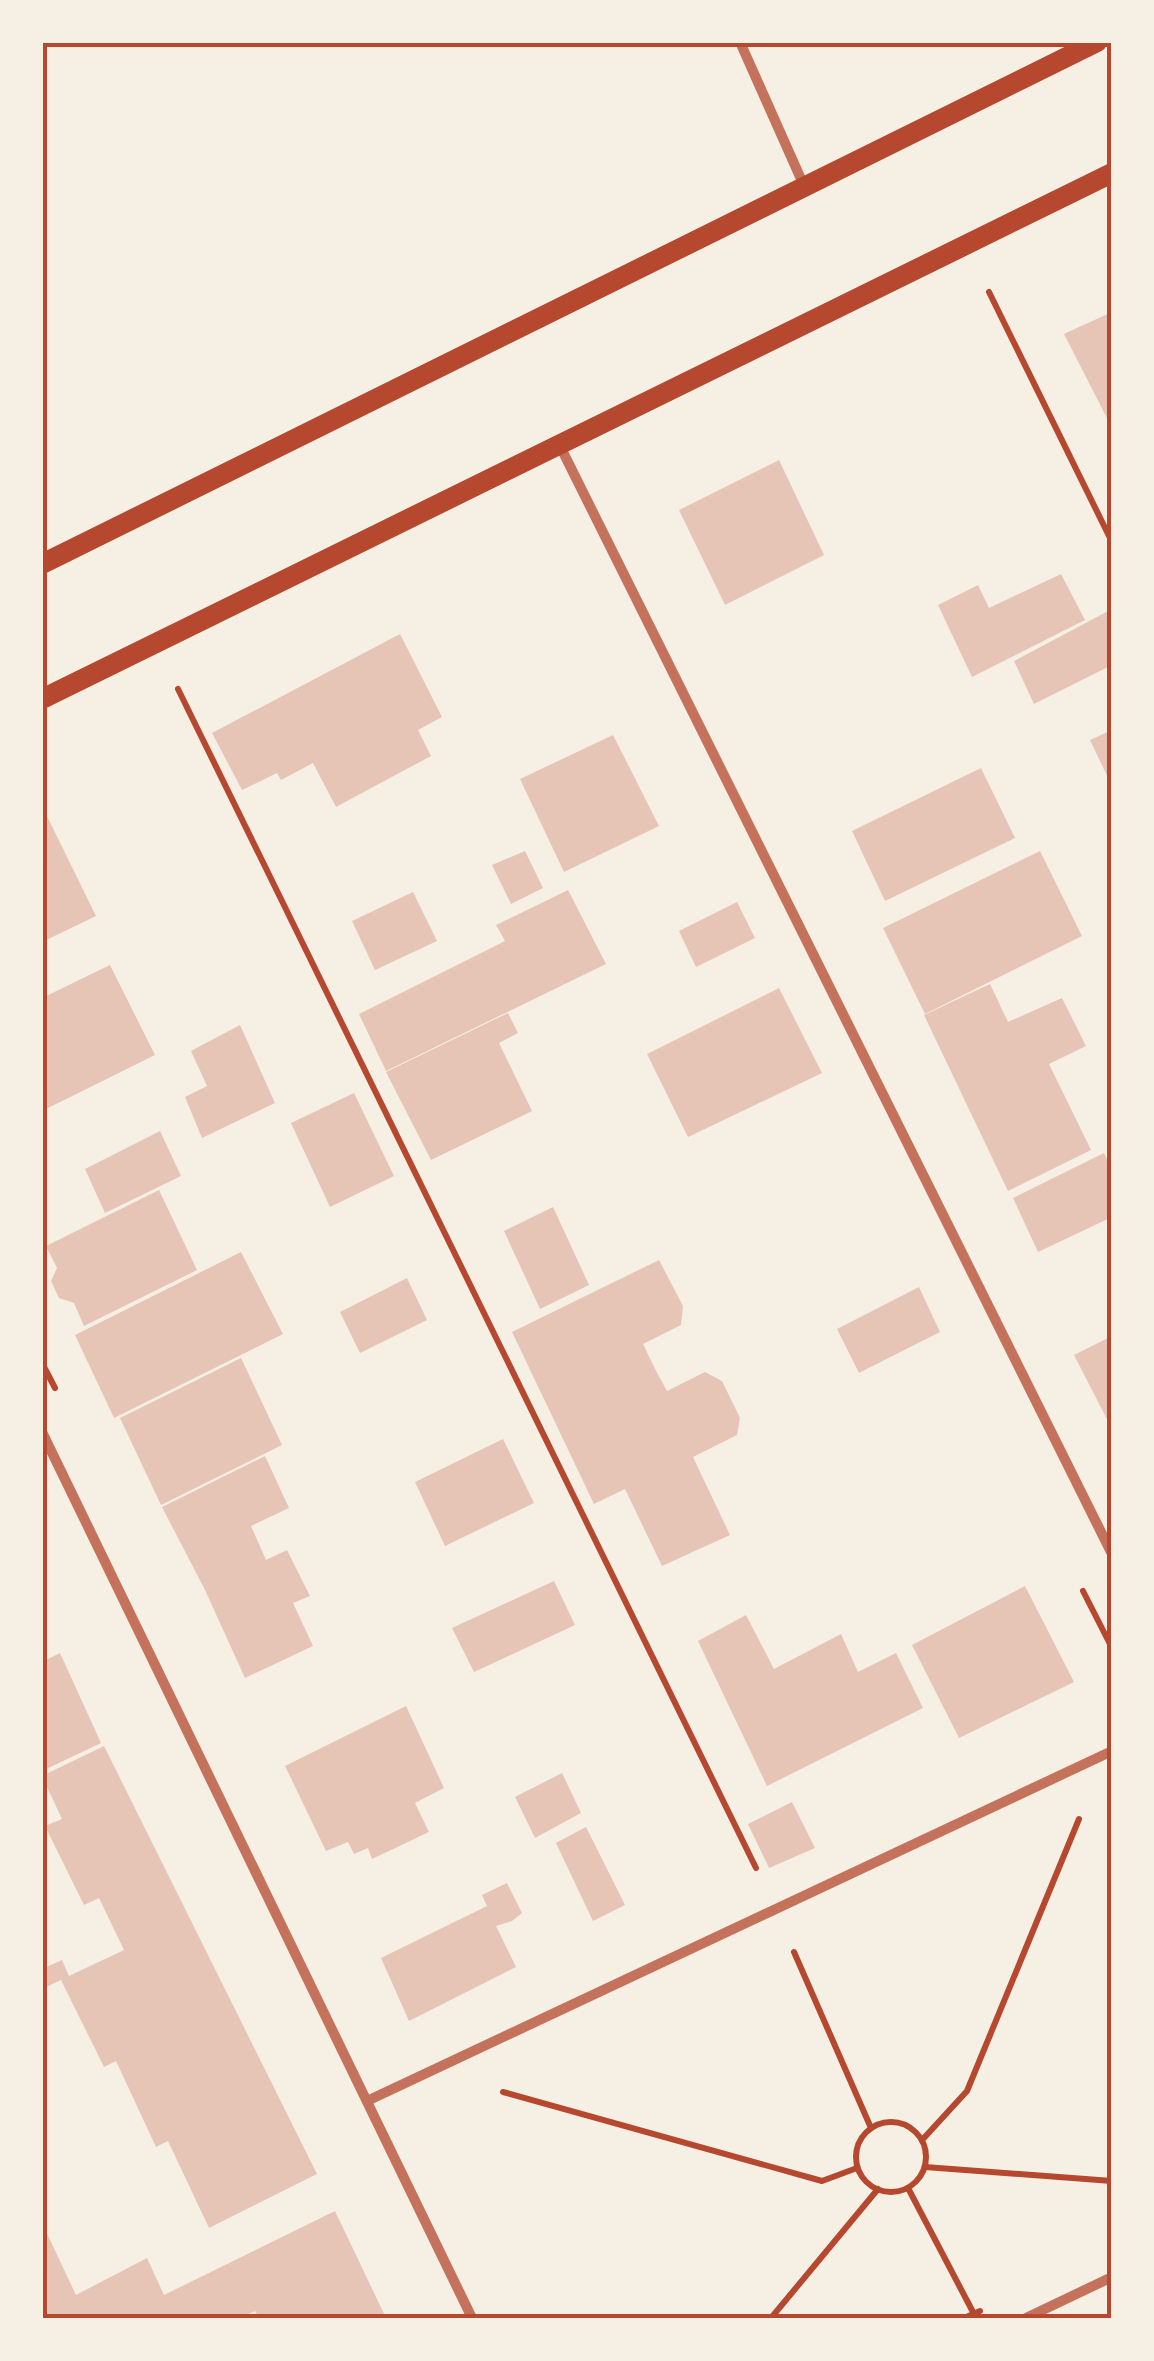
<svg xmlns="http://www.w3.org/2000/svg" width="1154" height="2361" font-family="'Golos Text',sans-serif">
	<rect width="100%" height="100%" fill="#f6efe4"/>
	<g fill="#e6c5b7">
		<path d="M 1112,312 L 1112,428 L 1064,334 Z"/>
		<path d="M 779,460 L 824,555 L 725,605 L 679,510 Z"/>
		<path d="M 1061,574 L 1085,620 L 972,677 L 938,605 L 978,585 L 989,608 Z"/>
		<path d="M 1112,609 L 1112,673 L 1108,667 L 1034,704 L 1014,661 Z"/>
		<path d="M 400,634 L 442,717 L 418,730 L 431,756 L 336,807 L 313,763 L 281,780 L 277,773 L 242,790 L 212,733 Z"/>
		<path d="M 1112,730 L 1112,786 L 1090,740 Z"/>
		<path d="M 613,735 L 659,826 L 564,872 L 520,779 Z"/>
		<path d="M 981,768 L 1015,838 L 885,901 L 852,831 Z"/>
		<path d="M 42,806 L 96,916 L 42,942 Z"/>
		<path d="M 525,851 L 543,888 L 511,904 L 492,865 Z"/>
		<path d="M 1040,851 L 1082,936 L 925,1014 L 883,928 Z"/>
		<path d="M 568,890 L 606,964 L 386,1071 L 359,1014 L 505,941 L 496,925 Z"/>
		<path d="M 413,892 L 437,941 L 375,970 L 352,921 Z"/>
		<path d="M 737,902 L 755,938 L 696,967 L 679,931 Z"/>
		<path d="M 110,965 L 155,1055 L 42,1111 L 42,998 Z"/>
		<path d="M 990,984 L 1008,1022 L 1062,998 L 1086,1046 L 1049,1064 L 1091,1150 L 1008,1191 L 924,1015 Z"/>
		<path d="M 779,988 L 822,1073 L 688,1137 L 647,1054 Z"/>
		<path d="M 508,1013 L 518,1033 L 499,1043 L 532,1111 L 431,1160 L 386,1072 Z"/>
		<path d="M 240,1025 L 275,1103 L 202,1138 L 185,1097 L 207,1086 L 191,1051 Z"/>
		<path d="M 354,1093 L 394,1176 L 330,1207 L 291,1123 Z"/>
		<path d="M 160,1131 L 181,1176 L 105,1213 L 85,1169 Z"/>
		<path d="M 1104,1153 L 1112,1169 L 1112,1217 L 1038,1252 L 1013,1198 Z"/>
		<path d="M 159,1190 L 197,1270 L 84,1326 L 74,1303 L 59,1298 L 51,1281 L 57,1268 L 46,1246 Z"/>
		<path d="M 553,1207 L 589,1285 L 540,1309 L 504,1231 Z"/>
		<path d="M 241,1252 L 283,1334 L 114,1418 L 75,1335 Z"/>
		<path d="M 659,1260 L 683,1306 L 681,1325 L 643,1344 L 655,1369 L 667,1391 L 705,1372 L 722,1381 L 740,1418 L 737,1435 L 693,1457 L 730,1535 L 662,1566 L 625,1489 L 594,1504 L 512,1332 Z"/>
		<path d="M 407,1278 L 427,1320 L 360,1353 L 340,1312 Z"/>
		<path d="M 919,1287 L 940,1332 L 859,1373 L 837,1329 Z"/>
		<path d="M 1112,1336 L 1112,1429 L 1074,1355 Z"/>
		<path d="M 241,1358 L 282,1445 L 161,1505 L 120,1418 Z"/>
		<path d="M 503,1439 L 534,1503 L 445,1546 L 415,1482 Z"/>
		<path d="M 265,1456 L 289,1508 L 251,1526 L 266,1560 L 287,1550 L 310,1596 L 293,1603 L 313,1646 L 245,1678 L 205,1590 L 162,1507 Z"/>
		<path d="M 554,1581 L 575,1625 L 474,1672 L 452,1628 Z"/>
		<path d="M 1025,1586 L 1074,1682 L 959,1738 L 912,1645 Z"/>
		<path d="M 746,1615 L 774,1669 L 841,1634 L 858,1672 L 896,1653 L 923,1708 L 767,1786 L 698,1641 Z"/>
		<path d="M 60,1653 L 101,1743 L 42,1771 L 42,1662 Z"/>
		<path d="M 406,1706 L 444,1788 L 415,1803 L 429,1832 L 372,1859 L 368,1848 L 354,1854 L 348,1842 L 326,1851 L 285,1766 Z"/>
		<path d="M 104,1746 L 317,2174 L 209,2228 L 168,2141 L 156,2147 L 116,2061 L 104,2067 L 61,1980 L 42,1989 L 42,1969 L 62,1960 L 69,1976 L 124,1950 L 99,1898 L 84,1905 L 45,1826 L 62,1819 L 42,1776 Z"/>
		<path d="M 562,1773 L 581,1813 L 535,1838 L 515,1797 Z"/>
		<path d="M 792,1802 L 815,1848 L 769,1868 L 748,1824 Z"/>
		<path d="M 586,1827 L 625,1905 L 593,1921 L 556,1843 Z"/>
		<path d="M 507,1883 L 522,1913 L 512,1921 L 496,1926 L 516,1967 L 409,2021 L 381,1958 L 487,1906 L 482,1895 Z"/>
		<path d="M 335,2211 L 386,2318 L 259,2318 L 255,2311 L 240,2318 L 42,2318 L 42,2223 L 76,2295 L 147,2258 L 164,2295 Z"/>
	</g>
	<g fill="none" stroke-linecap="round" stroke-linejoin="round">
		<g stroke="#b5482f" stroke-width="6">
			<path d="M 989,292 L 1112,542"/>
			<path d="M 178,689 L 756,1868"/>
			<path d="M 42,1363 L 55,1388"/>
			<path d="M 1083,1591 L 1112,1648"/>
			<path d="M 794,1952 L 871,2128"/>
			<path d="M 503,2092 L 822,2181 L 857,2168"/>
			<circle cx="891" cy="2157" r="35"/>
			<path d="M 923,2139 L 967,2091 L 1079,1819"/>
			<path d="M 925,2167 L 1112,2181"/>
			<path d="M 908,2188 L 974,2314"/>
			<path d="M 771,2318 L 878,2189"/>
			<path d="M 964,2318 L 980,2311"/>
		</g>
		<g stroke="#c5725c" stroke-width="10">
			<path d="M 740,42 L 805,188"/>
			<path d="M 560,446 L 1112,1554"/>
			<path d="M 42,1432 L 472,2318"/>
			<path d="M 367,2101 L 1112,1751"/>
			<path d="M 1026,2318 L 1112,2277"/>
		</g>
		<g stroke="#b5482f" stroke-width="20">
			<path d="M 42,564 L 1097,42"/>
			<path d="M 42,699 L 1112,173"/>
		</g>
	</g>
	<rect width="1154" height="2361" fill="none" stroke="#f6efe4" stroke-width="90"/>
	<rect x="45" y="45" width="1064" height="2271" fill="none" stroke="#b5482f" stroke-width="4"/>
</svg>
